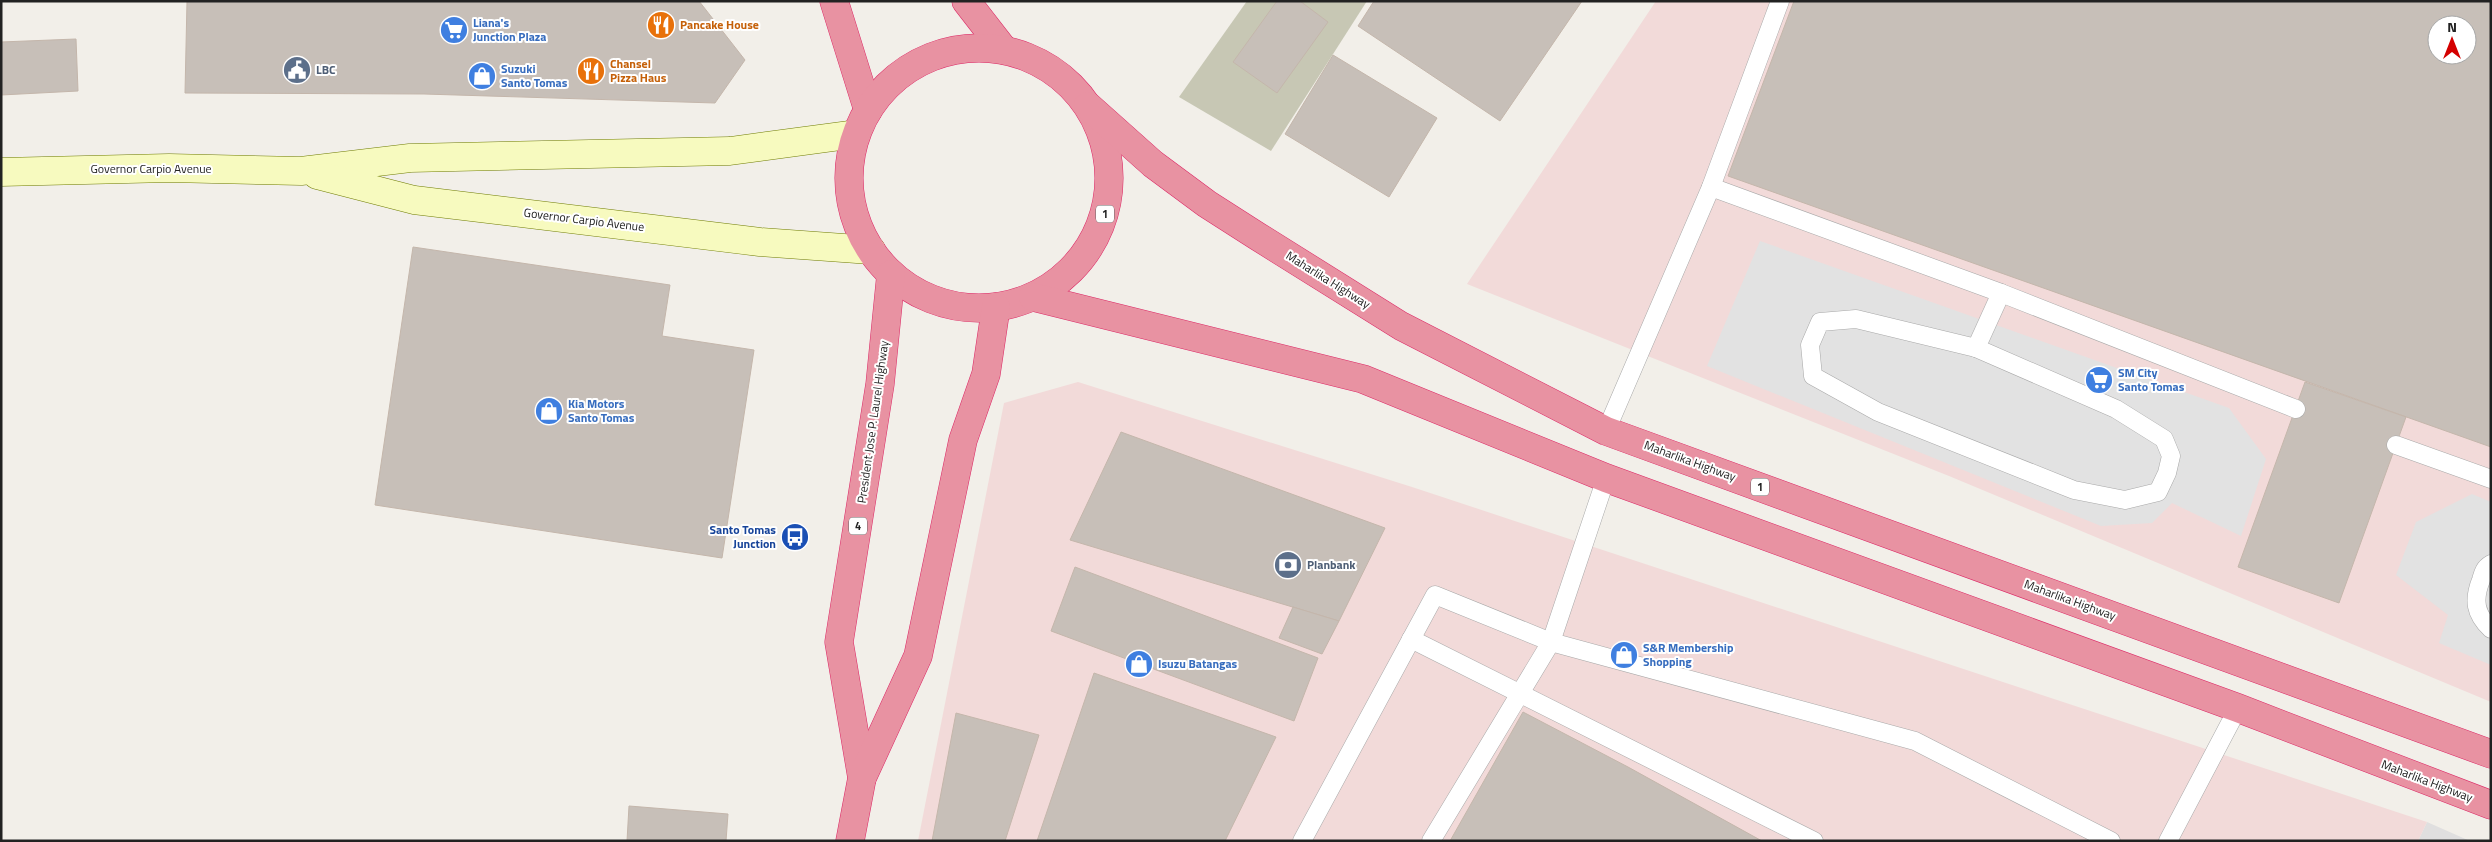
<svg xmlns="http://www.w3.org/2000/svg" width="2492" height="842" font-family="'Titillium Web',sans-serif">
	<rect width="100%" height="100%" fill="#f2efe9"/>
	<path fill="#e0dfdf" d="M 2427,822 L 2470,841 L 2418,841 Z"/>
	<g fill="#f2dad9" fill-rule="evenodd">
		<path d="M 1656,1 L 2491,1 L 2491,702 L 1949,476 L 1467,284 ZM 2437,25 L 2467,25 L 2467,55 L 2437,55 Z"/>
		<path d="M 1078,382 L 1412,487 L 2427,822 L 2418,841 L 918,841 L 1004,403 Z"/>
	</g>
	<path fill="#c7c7b4" d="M 1247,1 L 1367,1 L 1271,151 L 1179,97 Z"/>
	<g fill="#e2e2e2">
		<path d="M 1760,241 L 2229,408 L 2266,459 L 2241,536 L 2172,503 L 2152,523 L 2101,526 L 1707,366 Z"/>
		<path d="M 2472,494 L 2491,502 L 2491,665 L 2439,643 L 2448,615 L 2396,575 L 2416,522 Z"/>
	</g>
	<g fill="#c7bfb8" stroke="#c4b6ab" fill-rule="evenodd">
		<path d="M 187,1 L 699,1 L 745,60 L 715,103 L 424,94 L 185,93 Z"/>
		<path d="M 1277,1 L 1300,1 L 1328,22 L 1277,93 L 1233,62 Z"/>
		<path d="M 1374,1 L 1582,1 L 1500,121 L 1358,26 Z"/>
		<path d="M 1794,1 L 2491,1 L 2491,447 L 1728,176 ZM 2437,25 L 2467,25 L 2467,55 L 2437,55 Z"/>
		<path d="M 76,39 L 78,91 L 1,95 L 1,42 Z"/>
		<path d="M 1333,55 L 1437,118 L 1389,197 L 1285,134 Z"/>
		<path d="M 413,247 L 670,285 L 662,336 L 754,350 L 722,558 L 375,505 Z"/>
		<path d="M 2305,382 L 2406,417 L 2339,603 L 2238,567 Z"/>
		<path d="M 1121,432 L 1385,528 L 1339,621 L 1070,540 Z"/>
		<path d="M 1075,567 L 1318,658 L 1294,721 L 1051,631 Z"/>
		<path d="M 1293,607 L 1339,621 L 1322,654 L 1279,638 Z"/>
		<path d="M 1094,673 L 1276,737 L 1225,841 L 1037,841 Z"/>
		<path d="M 1523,712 L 1628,767 L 1762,841 L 1450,841 Z"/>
		<path d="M 956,713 L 1039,735 L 1005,841 L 932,841 Z"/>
		<path d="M 629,806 L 728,814 L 726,841 L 627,841 Z"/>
	</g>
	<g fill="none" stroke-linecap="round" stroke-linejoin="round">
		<defs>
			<g id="lane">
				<path d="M 1711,187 L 2001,293 L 2296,409"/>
				<path d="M 1856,319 L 1976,348 L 2116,409 L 2164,439 L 2171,456 L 2167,473 L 2158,492 L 2125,500 L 2074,490 L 1878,412 L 1813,376 L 1810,345 L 1820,322 Z"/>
				<path d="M 1976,348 L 2001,293"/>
				<path d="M 1606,431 L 1711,187 L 1780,1"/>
				<path d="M 2396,445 L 2491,479"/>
				<path d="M 2491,564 C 2484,568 2483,573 2481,580 C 2473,600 2475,614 2491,629"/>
				<path d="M 1411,639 L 1814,841"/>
				<path d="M 1302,841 L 1435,595 L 1551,642 L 1915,741 L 2111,841"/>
				<path d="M 1431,841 L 1551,642 L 1606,478"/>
				<path d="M 2168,841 L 2238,708"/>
			</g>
			<g id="secondary">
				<path d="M 1,172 L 169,168 L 301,171 L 410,158 L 730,151 L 856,134"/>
				<path d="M 317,175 L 414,200 L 760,242 L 871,250"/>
			</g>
			<g id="highway">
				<path d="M 834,1 L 868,110"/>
				<path d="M 966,1 L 1004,50"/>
				<circle cx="979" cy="178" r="130"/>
				<path d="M 1088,106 L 1153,164 L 1207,204 L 1257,236 L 1401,326 L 1606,431 L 2491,754"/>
				<path d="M 1033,297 L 1363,379 L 1606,478 L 2238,708 L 2491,805"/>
				<path d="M 862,778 L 839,642 L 880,384 L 891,274"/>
				<path d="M 850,841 L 862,778 L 918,656 L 963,440 L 986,374 L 996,307"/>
			</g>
		</defs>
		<use href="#lane" stroke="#a9a9a9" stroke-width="19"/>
		<use href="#secondary" stroke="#707d05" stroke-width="29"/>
		<use href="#highway" stroke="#dc2a67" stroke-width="29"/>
		<use href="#lane" stroke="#fff" stroke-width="18"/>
		<use href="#secondary" stroke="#f7fabf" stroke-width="28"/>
		<use href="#highway" stroke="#e892a2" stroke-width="28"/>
	</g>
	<defs>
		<symbol id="restaurant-disc" viewBox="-11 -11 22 22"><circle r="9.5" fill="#e8710a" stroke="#fff"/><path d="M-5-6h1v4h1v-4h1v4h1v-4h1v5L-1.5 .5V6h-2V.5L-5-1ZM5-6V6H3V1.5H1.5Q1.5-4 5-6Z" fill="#fff"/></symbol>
		<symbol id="supermarket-disc" viewBox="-11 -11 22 22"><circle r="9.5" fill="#3f7fe0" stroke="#fff"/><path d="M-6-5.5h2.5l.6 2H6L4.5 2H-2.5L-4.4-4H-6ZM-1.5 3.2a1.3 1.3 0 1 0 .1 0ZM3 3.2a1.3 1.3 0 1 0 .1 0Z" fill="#fff"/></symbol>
		<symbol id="civic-disc" viewBox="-11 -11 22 22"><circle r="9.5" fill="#5c6f8a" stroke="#fff"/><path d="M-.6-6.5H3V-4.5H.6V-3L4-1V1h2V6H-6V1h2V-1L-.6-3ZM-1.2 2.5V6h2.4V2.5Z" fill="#fff"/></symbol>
		<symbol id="shop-disc" viewBox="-11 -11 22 22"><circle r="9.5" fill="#3f7fe0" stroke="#fff"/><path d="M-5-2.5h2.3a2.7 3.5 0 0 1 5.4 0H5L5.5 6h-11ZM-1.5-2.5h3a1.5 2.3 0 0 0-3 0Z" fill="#fff"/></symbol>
		<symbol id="bus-disc" viewBox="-11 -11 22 22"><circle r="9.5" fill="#1a4fb4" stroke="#fff"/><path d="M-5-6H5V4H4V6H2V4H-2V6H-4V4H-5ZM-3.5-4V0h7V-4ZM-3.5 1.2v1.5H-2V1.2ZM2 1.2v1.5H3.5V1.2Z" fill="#fff"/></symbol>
		<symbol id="bank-disc" viewBox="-11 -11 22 22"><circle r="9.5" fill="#5c6f8a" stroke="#fff"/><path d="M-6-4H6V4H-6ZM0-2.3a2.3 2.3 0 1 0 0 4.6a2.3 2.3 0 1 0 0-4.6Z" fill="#fff"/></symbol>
	</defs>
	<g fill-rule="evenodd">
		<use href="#restaurant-disc" x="645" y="9" width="32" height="32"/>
		<use href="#supermarket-disc" x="438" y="14" width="32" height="32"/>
		<use href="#civic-disc" x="281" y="54" width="32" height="32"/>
		<use href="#restaurant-disc" x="575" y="55" width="32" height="32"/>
		<use href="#shop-disc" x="466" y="60" width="32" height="32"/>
		<use href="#supermarket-disc" x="2083" y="364" width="32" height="32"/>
		<use href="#shop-disc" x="533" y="395" width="32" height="32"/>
		<use href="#bus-disc" x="779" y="521" width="32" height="32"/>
		<use href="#bank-disc" x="1272" y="549" width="32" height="32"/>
		<use href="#shop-disc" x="1608" y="639" width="32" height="32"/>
		<use href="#shop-disc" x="1123" y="648" width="32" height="32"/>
	</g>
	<g text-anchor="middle" stroke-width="4" stroke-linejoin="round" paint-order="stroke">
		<g fill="#fff" stroke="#646464" stroke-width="1">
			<rect x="1096" y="205.5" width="18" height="17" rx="4"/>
			<rect x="1751" y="478.5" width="18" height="17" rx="4"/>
			<rect x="849" y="517.5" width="18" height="17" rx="4"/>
		</g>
		<g font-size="11" font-weight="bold" fill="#222">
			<text x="1105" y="218">1</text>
			<text x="1760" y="491">1</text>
			<text x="858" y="530">4</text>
		</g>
		<g font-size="12" font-weight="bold" fill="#366cbe" stroke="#fff" text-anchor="start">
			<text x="473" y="27">Liana's<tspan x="473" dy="14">Junction Plaza</tspan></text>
			<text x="501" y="73">Suzuki<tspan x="501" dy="14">Santo Tomas</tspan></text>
			<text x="2118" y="377">SM City<tspan x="2118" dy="14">Santo Tomas</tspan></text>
			<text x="568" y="408">Kia Motors<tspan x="568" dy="14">Santo Tomas</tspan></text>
			<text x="1643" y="652">S&amp;R Membership<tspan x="1643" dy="14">Shopping</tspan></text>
			<text x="1158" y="668">Isuzu Batangas</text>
		</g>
		<g font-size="12" font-weight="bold" fill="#c56008" stroke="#fff" text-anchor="start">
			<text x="680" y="29">Pancake House</text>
			<text x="610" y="68">Chansel<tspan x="610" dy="14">Pizza Haus</tspan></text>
		</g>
		<g font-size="12" font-weight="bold" fill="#4e5e75" stroke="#fff" text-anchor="start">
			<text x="316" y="74">LBC</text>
			<text x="1307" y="569">Planbank</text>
		</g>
		<g font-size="12" fill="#222" stroke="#fff">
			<text x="151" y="173">Governor Carpio Avenue</text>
			<text transform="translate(584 220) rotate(7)" y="4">Governor Carpio Avenue</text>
			<text transform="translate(1328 280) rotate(32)" y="4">Maharlika Highway</text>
			<text transform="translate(873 422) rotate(-82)" y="4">President Jose P. Laurel Highway</text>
			<text transform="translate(1690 461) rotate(20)" y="4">Maharlika Highway</text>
			<text transform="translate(2070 600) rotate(20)" y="4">Maharlika Highway</text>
			<text transform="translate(2427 781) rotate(21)" y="4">Maharlika Highway</text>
		</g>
		<g font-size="12" font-weight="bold" fill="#164399" stroke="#fff" text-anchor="end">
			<text x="776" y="534">Santo Tomas<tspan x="776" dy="14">Junction</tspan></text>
		</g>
	</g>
	<rect width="2492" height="842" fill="none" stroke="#222222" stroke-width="5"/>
	<g transform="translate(2452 40)"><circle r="24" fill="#ffffff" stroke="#a7a7a7"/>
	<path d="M0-4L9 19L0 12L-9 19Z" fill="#d40000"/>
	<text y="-8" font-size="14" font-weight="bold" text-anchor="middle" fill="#222222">N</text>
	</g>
</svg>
